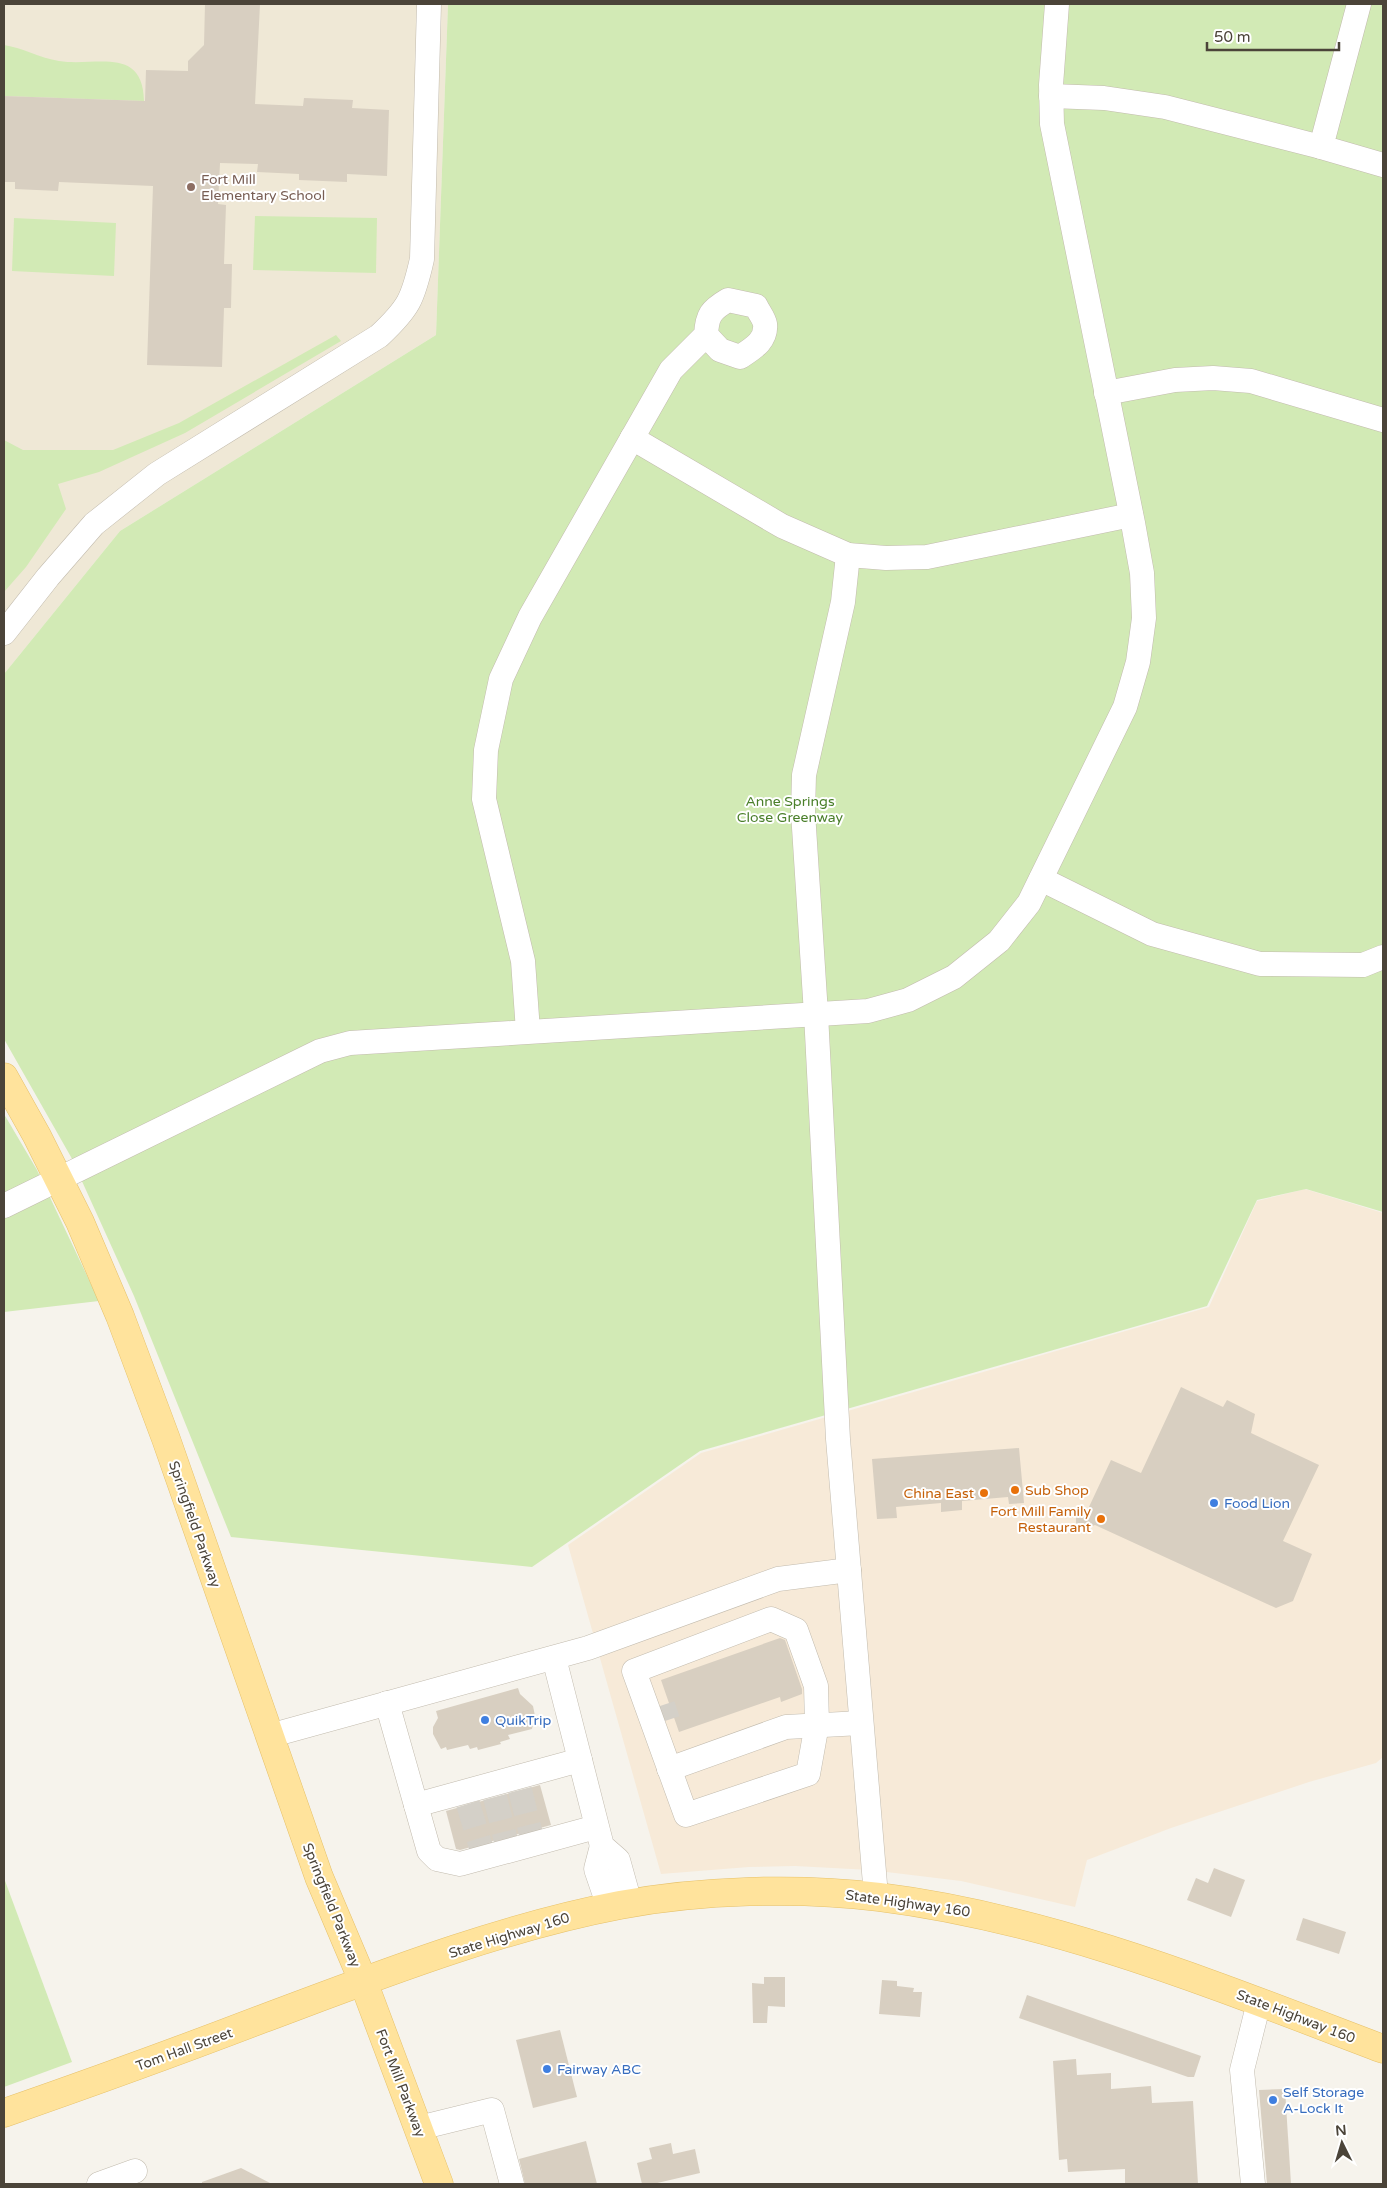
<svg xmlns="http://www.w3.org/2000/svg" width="1387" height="2188" font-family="'Varela Round',sans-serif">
	<rect width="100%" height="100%" fill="#f6f3ec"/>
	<path fill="#f7ead8" d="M 1305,1189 L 1383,1213 L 1383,1757 L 1376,1763 L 1309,1782 L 1171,1828 L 1087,1860 L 1075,1907 L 961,1881 L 870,1870 L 795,1866 L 749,1867 L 661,1874 L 568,1545 L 701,1453 L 1209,1307 L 1257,1201 Z"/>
	<path fill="#efe8d6" d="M 4,4 L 448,4 L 436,335 L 120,531 L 4,674 Z"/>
	<g fill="#d2eab5">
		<path d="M 448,4 L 1383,4 L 1383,1212 L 1306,1189 L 1257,1200 L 1207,1306 L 700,1451 L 532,1567 L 231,1537 L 134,1296 L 71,1157 L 4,1039 L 4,674 L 120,531 L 436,335 Z"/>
		<path d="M 4,45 C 23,48 40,58 59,61 C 95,67 143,45 144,101 L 4,96 Z"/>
		<path d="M 255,216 L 377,218 L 376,273 L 253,270 Z"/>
		<path d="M 14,218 L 116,223 L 114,276 L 12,271 Z"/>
		<path d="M 336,335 L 341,341 L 185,433 L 99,472 L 58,484 L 66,509 L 26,567 L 4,592 L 4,440 L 23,450 L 113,450 L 179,423 Z"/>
		<path d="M 4,1114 L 37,1170 L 99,1301 L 4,1312 Z"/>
		<path d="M 4,1878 L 72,2062 L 4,2087 Z"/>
	</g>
	<g fill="#d8cfc1">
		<path d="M 205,4 L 260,4 L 255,104 L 303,106 L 304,98 L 353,100 L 352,108 L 389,110 L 387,176 L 347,174 L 347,182 L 299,180 L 299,174 L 257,172 L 258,164 L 220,163 L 218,204 L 226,205 L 224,264 L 232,264 L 231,308 L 224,308 L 222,367 L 147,365 L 153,186 L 59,182 L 58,191 L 15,189 L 15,182 L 4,182 L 4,96 L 145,101 L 146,70 L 188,71 L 188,61 L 204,45 Z"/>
		<path d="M 1181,1387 L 1223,1407 L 1227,1400 L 1255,1414 L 1251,1433 L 1319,1465 L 1283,1541 L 1312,1554 L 1293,1601 L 1276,1608 L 1095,1525 L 1084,1529 L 1076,1523 L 1076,1514 L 1081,1510 L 1088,1509 L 1111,1460 L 1141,1473 Z"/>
		<path d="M 1019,1448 L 1024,1503 L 1009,1504 L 1008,1497 L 962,1501 L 962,1510 L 941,1512 L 941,1503 L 896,1507 L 897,1518 L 877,1519 L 872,1459 Z"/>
		<path d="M 780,1638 L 785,1640 L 802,1689 L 802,1694 L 781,1702 L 780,1697 L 679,1732 L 661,1680 Z"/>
		<path d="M 518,1688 L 520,1694 L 533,1706 L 535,1716 L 532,1729 L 508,1735 L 510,1739 L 500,1742 L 501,1744 L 478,1750 L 477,1747 L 470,1749 L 468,1745 L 447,1750 L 446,1747 L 441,1749 L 433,1734 L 433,1727 L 438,1718 L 436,1711 Z"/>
		<path d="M 540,1785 L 551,1825 L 460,1850 L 456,1849 L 446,1811 Z"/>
		<path d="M 1214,1868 L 1245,1880 L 1231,1917 L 1187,1900 L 1196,1878 L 1208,1883 Z"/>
		<path d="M 1303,1918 L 1346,1932 L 1339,1954 L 1296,1940 Z"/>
		<path d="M 764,1977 L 785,1977 L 785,2007 L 768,2006 L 767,2023 L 753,2023 L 752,1983 L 764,1984 Z"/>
		<path d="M 882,1980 L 897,1981 L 897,1986 L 914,1988 L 913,1992 L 922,1992 L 920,2017 L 879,2014 Z"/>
		<path d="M 1027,1995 L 1201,2056 L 1194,2077 L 1188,2077 L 1019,2018 Z"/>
		<path d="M 560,2030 L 577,2097 L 533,2108 L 516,2040 Z"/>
		<path d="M 1076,2059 L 1077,2075 L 1111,2073 L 1111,2089 L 1151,2086 L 1152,2103 L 1193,2101 L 1198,2184 L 1125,2184 L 1125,2169 L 1068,2172 L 1067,2159 L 1059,2160 L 1053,2061 Z"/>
		<path d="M 1285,2089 L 1291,2184 L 1267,2184 L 1259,2090 Z"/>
		<path d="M 586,2141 L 597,2184 L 525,2184 L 519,2159 Z"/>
		<path d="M 671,2143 L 673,2154 L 695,2149 L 700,2173 L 653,2184 L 642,2184 L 637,2163 L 652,2159 L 649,2148 Z"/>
		<path d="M 241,2168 L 272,2184 L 202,2184 L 202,2182 Z"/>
	</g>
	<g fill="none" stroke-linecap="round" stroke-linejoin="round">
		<g stroke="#d4d0c8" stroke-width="24" stroke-dasharray="24 12" stroke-linecap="butt">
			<path d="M 663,1705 L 668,1720"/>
			<path d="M 520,1790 L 531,1834"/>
			<path d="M 495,1797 L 506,1841"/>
			<path d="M 468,1804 L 481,1847"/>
		</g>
		<defs>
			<g id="minor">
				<path d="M 1359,4 L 1321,147 L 1383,165"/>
				<path d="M 1051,96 L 1104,98 L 1165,107 L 1321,147"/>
				<path d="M 1106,393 L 1175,380 L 1213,378 L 1251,381 L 1383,420"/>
				<path d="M 632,438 L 782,526 L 848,555 L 886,558 L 927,557 L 1131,515"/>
				<path d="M 848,555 L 843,602 L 804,775 L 803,812 L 816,1014 L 838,1439 L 876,1896"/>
				<path d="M 4,633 L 48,577 L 94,524 L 157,474 L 379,336 C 409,308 413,299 422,259 L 429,4"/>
				<path d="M 1041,879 L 1152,934 L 1260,964 L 1363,965 L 1383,957"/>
				<path d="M 528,1031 L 523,961 L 484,799 L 486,750 L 501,679 L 530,617 L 671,370 L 706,335 C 707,315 711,310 728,300 L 756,306 C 758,311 764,318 765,324 C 767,341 752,349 740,357 L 720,350 L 706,335"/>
				<path d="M 4,1206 L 320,1051 L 350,1043 L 868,1011 L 908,1000 L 954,977 L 999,941 L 1029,903 L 1125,707 L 1138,662 L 1144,618 L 1142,573 L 1133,523 L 1052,124 L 1051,85 L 1057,4"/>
				<path d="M 771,1619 L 796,1630 L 816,1686 L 817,1724 L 808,1774 L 686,1815 L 634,1671 Z"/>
				<path d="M 554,1658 L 602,1846 L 618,1860 L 630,1903"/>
				<path d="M 387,1703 L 429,1851 L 437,1859 L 460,1864 L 596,1827"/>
				<path d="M 269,1736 L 588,1648 L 778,1579 L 849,1570"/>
				<path d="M 669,1769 L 786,1727 L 861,1723"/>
				<path d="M 416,1805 L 580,1760"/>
				<path d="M 602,1846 L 596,1869 L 609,1907"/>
				<path d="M 419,2128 L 492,2110 L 512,2184"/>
				<path d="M 99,2184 L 135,2171"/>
				<path d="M 1253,2184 L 1242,2070 L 1259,2002"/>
			</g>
			<g id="major">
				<path d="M 4,1077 L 37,1136 L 80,1222 L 120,1316 L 166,1439 L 319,1877 L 363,1981 L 439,2184"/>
				<path d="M 4,2113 C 90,2083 176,2052 262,2019 C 377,1976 499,1928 620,1905 C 700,1890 798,1887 879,1897 C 1055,1919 1219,1987 1383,2049"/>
			</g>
		</defs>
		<use href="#minor" stroke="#c2bbae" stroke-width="25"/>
		<use href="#major" stroke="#e6c16a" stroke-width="29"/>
		<use href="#minor" stroke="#fff" stroke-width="24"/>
		<use href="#major" stroke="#ffe39c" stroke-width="28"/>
	</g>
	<circle fill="#8d6e63" stroke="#fff" stroke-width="2" cx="191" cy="187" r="5"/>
	<g fill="#e8710a" stroke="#fff" stroke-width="2">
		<circle cx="1015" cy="1490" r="5"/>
		<circle cx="984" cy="1493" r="5"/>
		<circle cx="1101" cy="1519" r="5"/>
	</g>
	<g fill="#3f7fe0" stroke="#fff" stroke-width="2">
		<circle cx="1214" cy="1503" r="5"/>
		<circle cx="485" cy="1720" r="5"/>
		<circle cx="547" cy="2069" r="5"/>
		<circle cx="1273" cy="2100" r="5"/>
	</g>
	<g text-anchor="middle" stroke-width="4" stroke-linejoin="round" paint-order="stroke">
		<g font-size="14" fill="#785e54" stroke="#fff" text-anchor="start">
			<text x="201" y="184">Fort Mill<tspan x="201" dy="16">Elementary School</tspan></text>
		</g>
		<g font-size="14" fill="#4a7f2a" stroke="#fff">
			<text x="790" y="806">Anne Springs<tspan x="790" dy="16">Close Greenway</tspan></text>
		</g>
		<g font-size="14" fill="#c56008" stroke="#fff" text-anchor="end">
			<text x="1025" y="1495" text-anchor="start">Sub Shop</text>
			<text x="974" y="1498">China East</text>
			<text x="1091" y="1516">Fort Mill Family<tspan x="1091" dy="16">Restaurant</tspan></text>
		</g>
		<g font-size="14" fill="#366cbe" stroke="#fff" text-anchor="start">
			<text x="1224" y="1508">Food Lion</text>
			<text x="495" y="1725">QuikTrip</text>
			<text x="557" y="2074">Fairway ABC</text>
			<text x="1283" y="2097">Self Storage<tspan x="1283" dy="16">A-Lock It</tspan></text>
		</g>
		<g font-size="14" fill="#4b4439" stroke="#fff">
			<text transform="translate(195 1524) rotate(71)" y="5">Springfield Parkway</text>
			<text transform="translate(908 1903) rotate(8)" y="5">State Highway 160</text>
			<text transform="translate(332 1905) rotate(68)" y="5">Springfield Parkway</text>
			<text transform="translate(509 1935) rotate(-17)" y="5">State Highway 160</text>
			<text transform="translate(1296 2016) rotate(21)" y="5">State Highway 160</text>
			<text transform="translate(184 2049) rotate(-20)" y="5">Tom Hall Street</text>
			<text transform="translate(401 2083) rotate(69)" y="5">Fort Mill Parkway</text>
		</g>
	</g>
	<rect width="1387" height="2188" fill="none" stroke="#4b4439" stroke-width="10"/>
	<g transform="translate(1342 2143) rotate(355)" stroke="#ffffff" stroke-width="4" paint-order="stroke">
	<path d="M0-4L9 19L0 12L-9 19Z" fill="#4b4439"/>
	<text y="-8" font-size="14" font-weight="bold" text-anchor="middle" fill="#4b4439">N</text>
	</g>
	<path d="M1207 42v8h132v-8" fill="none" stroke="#4b4439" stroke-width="2.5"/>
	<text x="1214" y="42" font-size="15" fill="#4b4439" stroke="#ffffff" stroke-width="4" paint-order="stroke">50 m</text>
</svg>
